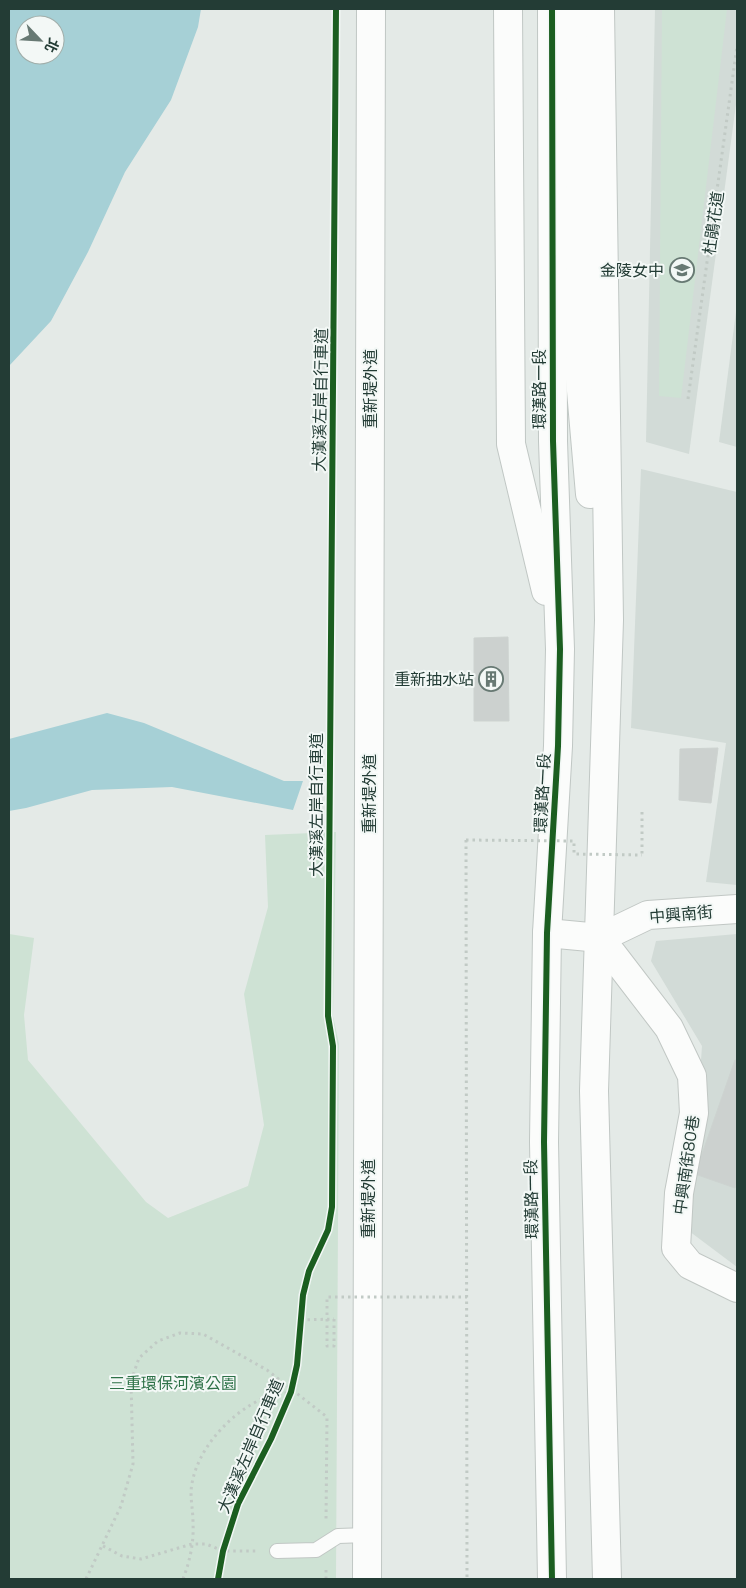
<svg xmlns="http://www.w3.org/2000/svg" width="746" height="1588" font-family="'Space Grotesk','Noto Sans TC',sans-serif">
	<rect width="100%" height="100%" fill="#e4eae7"/>
	<g fill="#d2dbd7">
		<path d="M 655,9 L 737,9 L 737,97 L 689,454 L 646,442 Z"/>
		<path d="M 737,304 L 737,447 L 719,442 Z"/>
		<path d="M 641,469 L 737,492 L 737,885 L 706,882 L 726,743 L 631,728 Z"/>
		<path d="M 737,934 L 737,1267 L 689,1231 L 702,1046 L 651,961 L 656,941 Z"/>
	</g>
	<g fill="#cee2d4">
		<path d="M 662,9 L 727,9 L 681,398 L 659,396 Z"/>
		<path d="M 336,832 L 333,1016 L 339,1044 L 336,1579 L 9,1579 L 9,934 L 34,938 L 24,1015 L 28,1060 L 146,1202 L 168,1218 L 248,1186 L 264,1125 L 244,994 L 268,907 L 265,835 Z"/>
	</g>
	<g fill="#a6d0d6" fill-rule="evenodd">
		<path d="M 9,9 L 201,9 L 198,27 L 171,100 L 125,172 L 88,252 L 51,321 L 9,366 ZM 25,25 L 55,25 L 55,55 L 25,55 Z"/>
		<path d="M 107,713 L 144,723 L 284,781 L 303,781 L 293,810 L 172,787 L 92,790 L 26,808 L 9,811 L 9,739 Z"/>
	</g>
	<g fill="#ccd1cf" stroke="#cdd3d0">
		<path d="M 508,637 L 509,721 L 474,721 L 474,638 Z"/>
		<path d="M 718,748 L 711,803 L 679,800 L 680,749 Z"/>
		<path d="M 735,1060 L 737,1060 L 737,1181 L 735,1188 L 695,1174 Z"/>
	</g>
	<g fill="none" stroke-linecap="round" stroke-linejoin="round">
		<defs>
			<path id="lane" d="M 277,1551 L 316,1550 L 338,1536 L 367,1535"/>
			<g id="street">
				<path d="M 547,933 L 600,938"/>
				<path d="M 600,938 L 669,1028 L 692,1076 L 694,1113 L 679,1193 L 676,1248 L 690,1265 L 737,1288"/>
				<path d="M 600,938 L 648,915 L 737,909"/>
			</g>
			<g id="secondary">
				<path d="M 508,9 L 511,444 L 546,591"/>
				<path d="M 580,9 L 580,379 L 590,494"/>
				<path d="M 600,9 L 609,620 L 594,1091 L 607,1579"/>
				<path d="M 367,1579 L 371,9"/>
				<path d="M 552,1579 L 544,1142 L 547,933 L 558,746 L 560,649 L 553,441 L 552,9"/>
			</g>
		</defs>
		<use href="#lane" stroke="#c1c7c4" stroke-width="16"/>
		<use href="#street" stroke="#c1c7c4" stroke-width="30"/>
		<use href="#secondary" stroke="#c0c7c4" stroke-width="30"/>
		<g stroke="#c1cac5" stroke-width="3" stroke-dasharray="2.5 4" stroke-linecap="butt">
			<path d="M 688,399 L 737,46"/>
			<path d="M 642,812 L 642,855"/>
			<path d="M 466,840 L 467,1579"/>
			<path d="M 301,1320 L 334,1319"/>
			<path d="M 103,1546 L 122,1556 L 141,1559 L 192,1544 L 206,1544 L 223,1551 L 259,1551"/>
			<path d="M 86,1579 L 121,1506 L 133,1464 L 131,1381 L 139,1358 L 158,1341 L 180,1333 L 203,1334 L 267,1370 L 327,1417 L 326,1522"/>
			<path d="M 183,1579 C 190,1561 194,1542 193,1523 C 193,1512 191,1502 191,1492 C 193,1453 229,1413 264,1398 C 273,1395 282,1394 291,1392"/>
			<path d="M 326,1579 L 326,1566"/>
		</g>
		<use href="#lane" stroke="#fbfcfb" stroke-width="14"/>
		<use href="#street" stroke="#fbfcfb" stroke-width="28"/>
		<use href="#secondary" stroke="#fbfcfb" stroke-width="28"/>
		<g stroke="#c1cac5" stroke-width="3" stroke-dasharray="2.5 4" stroke-linecap="butt">
			<path d="M 466,840 L 574,841 L 574,854 L 642,855"/>
			<path d="M 334,1319 L 334,1346 L 327,1346 L 327,1297 L 467,1297"/>
		</g>
		<defs>
			<g id="cycleway">
				<path d="M 218,1579 L 223,1551 L 238,1504 L 271,1439 L 291,1392 L 297,1365 L 303,1295 L 309,1271 L 328,1230 L 332,1207 L 333,1046 L 328,1016 L 336,9"/>
				<path d="M 552,1579 L 544,1142 L 547,933 L 558,746 L 560,649 L 553,441 L 552,9"/>
			</g>
		</defs>
		<use href="#cycleway" stroke="#f3f8f6" stroke-width="9"/>
		<use href="#cycleway" stroke="#1b5e20" stroke-width="6"/>
	</g>
	<defs>
		<symbol id="school-ring" viewBox="-11 -11 22 22"><circle r="9.5" fill="#f3f8f6" stroke="#677973" stroke-width="1.5"/><path d="M0-5L7-2L0 1L-7-2ZM-4 1L0 2.5L4 1V4Q0 6-4 4Z" fill="#677973"/></symbol>
		<symbol id="building-ring" viewBox="-11 -11 22 22"><circle r="9.5" fill="#f3f8f6" stroke="#677973" stroke-width="1.5"/><path d="M-4-6H4V6H1V3H-1V6H-4ZM-2.5-4.3h1.7v1.8h-1.7ZM.8-4.3h1.7v1.8H.8ZM-2.5-1h1.7V.8h-1.7ZM.8-1h1.7V.8H.8Z" fill="#677973"/></symbol>
	</defs>
	<g fill-rule="evenodd">
		<use href="#school-ring" x="668" y="256" width="28" height="28"/>
		<use href="#building-ring" x="477" y="665" width="28" height="28"/>
	</g>
	<g text-anchor="middle" stroke-width="4" stroke-linejoin="round" paint-order="stroke">
		<g font-size="16" fill="#233c35" stroke="#f3f8f6">
			<text transform="translate(713 223) rotate(-82)" y="6">杜鵑花道</text>
			<text transform="translate(370 389) rotate(-90)" y="6">重新堤外道</text>
			<text transform="translate(539 389) rotate(-90)" y="6">環漢路一段</text>
			<text transform="translate(320 400) rotate(-89)" y="6">大漢溪左岸自行車道</text>
			<text transform="translate(542 793) rotate(-87)" y="6">環漢路一段</text>
			<text transform="translate(369 794) rotate(-90)" y="6">重新堤外道</text>
			<text transform="translate(316 805) rotate(-90)" y="6">大漢溪左岸自行車道</text>
			<text transform="translate(681 914) rotate(-5)" y="6">中興南街</text>
			<text transform="translate(686 1165) rotate(-82)" y="6">中興南街80巷</text>
			<text transform="translate(368 1199) rotate(-90)" y="6">重新堤外道</text>
			<text transform="translate(531 1199) rotate(-91)" y="6">環漢路一段</text>
			<text transform="translate(250 1446) rotate(-67)" y="6">大漢溪左岸自行車道</text>
		</g>
		<g font-size="16" fill="#233c35" stroke="#f3f8f6" text-anchor="end">
			<text x="664" y="276">金陵女中</text>
			<text x="474" y="685">重新抽水站</text>
		</g>
		<g font-size="16" fill="#2e7248" stroke="#f3f8f6">
			<text x="173" y="1389">三重環保河濱公園</text>
		</g>
	</g>
	<rect width="746" height="1588" fill="none" stroke="#233c35" stroke-width="20"/>
	<g transform="translate(40 40) rotate(115)"><circle r="24" fill="#f3f8f6" stroke="#a0ada9"/>
	<path d="M0-4L9 19L0 12L-9 19Z" fill="#677973"/>
	<text y="-8" font-size="14" font-weight="bold" text-anchor="middle" fill="#233c35">北</text>
	</g>
</svg>
